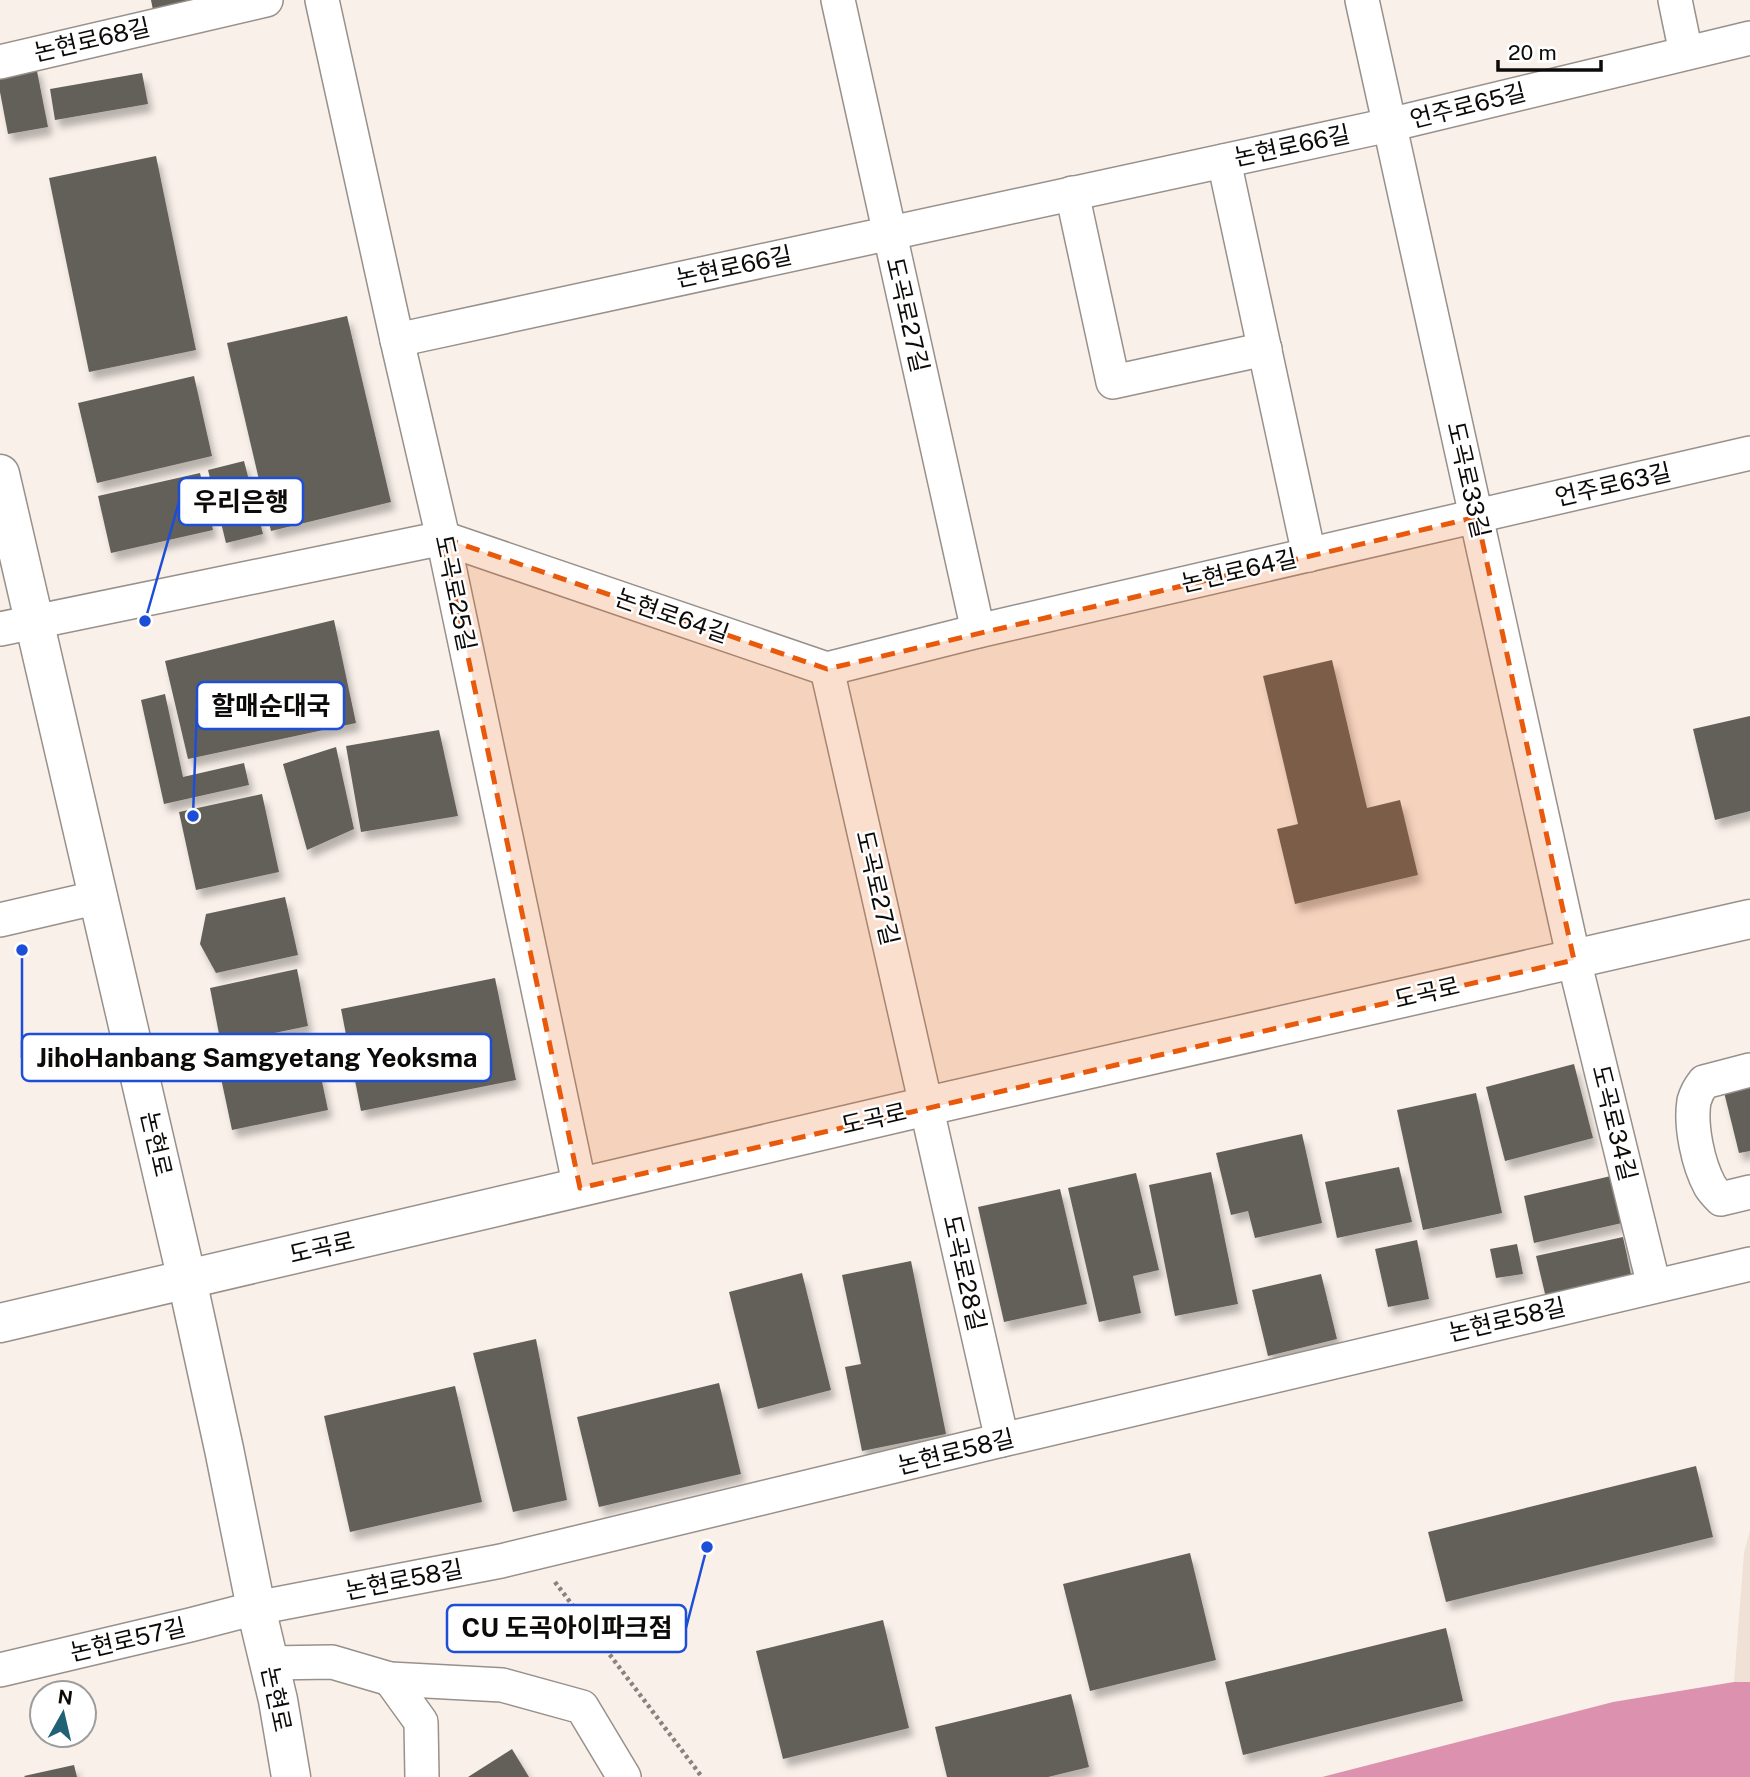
<svg xmlns="http://www.w3.org/2000/svg" width="1750" height="1777" font-family="'Public Sans','Noto Sans KR',sans-serif">
	<defs>
		<filter id="shadow"><feDropShadow dx="4.5" dy="8" stdDeviation="3.5" flood-color="#0004"/></filter>
	</defs>
	<rect width="100%" height="100%" fill="#f9f0e9"/>
	<path fill="#efe1d5" d="M 1750,1530 L 1750,1682 L 1734,1682 L 1744,1553 Z"/>
	<path fill="#dc91af" d="M 1734,1682 L 1750,1682 L 1750,1777 L 1322,1777 L 1613,1702 Z"/>
	<g fill="#626058" filter="url(#shadow)">
		<path d="M 151,0 L 193,0 L 193,1 L 153,10 Z"/>
		<path d="M 36,66 L 48,127 L 8,134 L 0,92 L 0,73 Z"/>
		<path d="M 142,73 L 148,104 L 55,120 L 50,89 Z"/>
		<path d="M 156,156 L 196,350 L 89,372 L 49,178 Z"/>
		<path d="M 347,316 L 391,502 L 271,531 L 227,343 Z"/>
		<path d="M 194,376 L 212,456 L 97,483 L 78,403 Z"/>
		<path d="M 244,461 L 263,534 L 226,543 L 208,470 Z"/>
		<path d="M 200,473 L 213,530 L 111,553 L 98,496 Z"/>
		<path d="M 334,620 L 356,723 L 188,759 L 165,661 Z"/>
		<path d="M 1332,660 L 1367,808 L 1400,800 L 1418,875 L 1295,904 L 1277,829 L 1298,824 L 1263,676 Z"/>
		<path d="M 165,694 L 183,777 L 244,763 L 249,785 L 164,804 L 141,700 Z"/>
		<path d="M 1750,716 L 1750,811 L 1715,820 L 1693,729 Z"/>
		<path d="M 439,730 L 458,816 L 361,832 L 346,746 Z"/>
		<path d="M 336,747 L 354,829 L 307,850 L 283,764 Z"/>
		<path d="M 262,794 L 279,872 L 196,890 L 179,812 Z"/>
		<path d="M 285,897 L 298,955 L 216,973 L 200,944 L 206,914 Z"/>
		<path d="M 297,969 L 308,1026 L 221,1044 L 210,988 Z"/>
		<path d="M 495,978 L 516,1080 L 361,1111 L 341,1009 Z"/>
		<path d="M 314,1044 L 328,1110 L 232,1130 L 218,1064 Z"/>
		<path d="M 1574,1064 L 1593,1138 L 1505,1161 L 1486,1087 Z"/>
		<path d="M 1750,1081 L 1750,1151 L 1739,1153 L 1723,1088 Z"/>
		<path d="M 1476,1093 L 1502,1213 L 1423,1230 L 1397,1110 Z"/>
		<path d="M 1302,1134 L 1322,1223 L 1255,1238 L 1248,1211 L 1231,1215 L 1216,1153 Z"/>
		<path d="M 1399,1167 L 1412,1222 L 1337,1238 L 1325,1182 Z"/>
		<path d="M 1211,1172 L 1238,1304 L 1175,1316 L 1149,1185 Z"/>
		<path d="M 1136,1173 L 1159,1270 L 1133,1276 L 1141,1313 L 1099,1322 L 1068,1188 Z"/>
		<path d="M 1611,1176 L 1622,1223 L 1534,1243 L 1524,1196 Z"/>
		<path d="M 1060,1189 L 1087,1304 L 1004,1322 L 978,1207 Z"/>
		<path d="M 1623,1237 L 1632,1279 L 1546,1298 L 1536,1256 Z"/>
		<path d="M 1417,1240 L 1429,1299 L 1388,1307 L 1375,1249 Z"/>
		<path d="M 1517,1244 L 1523,1274 L 1496,1278 L 1490,1249 Z"/>
		<path d="M 911,1261 L 946,1434 L 862,1451 L 845,1367 L 861,1364 L 842,1275 Z"/>
		<path d="M 802,1273 L 831,1390 L 758,1409 L 729,1292 Z"/>
		<path d="M 1321,1274 L 1337,1339 L 1268,1356 L 1252,1290 Z"/>
		<path d="M 536,1339 L 567,1500 L 513,1512 L 473,1353 Z"/>
		<path d="M 719,1383 L 741,1474 L 599,1507 L 577,1417 Z"/>
		<path d="M 455,1386 L 482,1502 L 350,1532 L 324,1416 Z"/>
		<path d="M 1696,1466 L 1713,1537 L 1446,1602 L 1428,1532 Z"/>
		<path d="M 1190,1553 L 1216,1660 L 1090,1691 L 1063,1584 Z"/>
		<path d="M 883,1620 L 909,1728 L 783,1759 L 756,1651 Z"/>
		<path d="M 1446,1628 L 1463,1701 L 1243,1755 L 1225,1682 Z"/>
		<path d="M 1071,1694 L 1089,1767 L 1048,1777 L 947,1777 L 935,1727 Z"/>
		<path d="M 512,1749 L 529,1777 L 468,1777 Z"/>
		<path d="M 74,1765 L 77,1777 L 25,1777 L 24,1776 Z"/>
	</g>
	<g fill="none" stroke-linecap="round" stroke-linejoin="round">
		<defs>
			<g id="minor">
				<path d="M 322,0 L 397,340 L 443,538 L 580,1188"/>
				<path d="M 838,0 L 978,631"/>
				<path d="M 1362,0 L 1574,960 L 1654,1286"/>
				<path d="M 1675,0 L 1686,53"/>
				<path d="M 0,62 L 266,0"/>
				<path d="M 1224,161 L 1309,555"/>
				<path d="M 1072,193 L 1113,382 L 1265,349"/>
				<path d="M 397,340 L 1389,125 L 1750,38"/>
				<path d="M 0,629 L 443,538 L 827,669 L 978,631 L 1750,453"/>
				<path d="M 827,669 L 1002,1440"/>
				<path d="M 0,920 L 99,897"/>
				<path d="M 1750,1070 L 1704,1082 C 1700,1087 1696,1094 1694,1101 C 1690,1126 1698,1164 1710,1186 C 1713,1191 1717,1195 1721,1199 L 1750,1192"/>
				<path d="M 269,1663 L 332,1662 L 390,1679 L 502,1685 L 582,1707 L 624,1777"/>
				<path d="M 0,1670 L 190,1625 L 256,1608 L 501,1561 L 1002,1440 L 1750,1264"/>
				<path d="M 390,1679 L 421,1722 L 422,1777"/>
			</g>
			<g id="major">
				<path d="M 0,474 L 187,1280 L 224,1449 L 256,1608 L 278,1700 L 291,1777"/>
				<path d="M 0,1323 L 927,1106 L 1750,919"/>
			</g>
		</defs>
		<use href="#minor" stroke="#98908a" stroke-width="36"/>
		<use href="#major" stroke="#98908a" stroke-width="41"/>
		<path stroke="#88837e" stroke-width="4.5" stroke-dasharray="3.5 3.5" stroke-linecap="butt" d="M 555,1582 L 702,1777"/>
		<use href="#minor" stroke="#fff" stroke-width="33"/>
		<use href="#major" stroke="#fff" stroke-width="38"/>
	</g>
	<path fill="#e8590c" fill-opacity="0.2" stroke="#e8590c" stroke-width="5" stroke-dasharray="14 9" stroke-linejoin="round" d="M 1477,517 L 1574,960 L 580,1188 L 443,538 L 827,669 Z"/>
	<g text-anchor="middle" stroke-width="5" stroke-linejoin="round" paint-order="stroke">
		<g font-size="24" fill="#0d0b09" stroke="#fff">
			<text transform="translate(92 40) rotate(-13)" y="8">논현로68길</text>
			<text transform="translate(1468 106) rotate(-14)" y="8">언주로65길</text>
			<text transform="translate(1292 146) rotate(-12)" y="8">논현로66길</text>
			<text transform="translate(734 267) rotate(-12)" y="8">논현로66길</text>
			<text transform="translate(907 315) rotate(77)" y="8">도곡로27길</text>
			<text transform="translate(1468 480) rotate(77)" y="8">도곡로33길</text>
			<text transform="translate(1613 485) rotate(-13)" y="8">언주로63길</text>
			<text transform="translate(1239 571) rotate(-13)" y="8">논현로64길</text>
			<text transform="translate(455 593) rotate(78)" y="8">도곡로25길</text>
			<text transform="translate(672 616) rotate(19)" y="8">논현로64길</text>
			<text transform="translate(877 888) rotate(77)" y="8">도곡로27길</text>
			<text transform="translate(1427 993) rotate(-13)" y="8">도곡로</text>
			<text transform="translate(874 1119) rotate(-13)" y="8">도곡로</text>
			<text transform="translate(1614 1123) rotate(76)" y="8">도곡로34길</text>
			<text transform="translate(156 1144) rotate(77)" y="8">논현로</text>
			<text transform="translate(322 1248) rotate(-13)" y="8">도곡로</text>
			<text transform="translate(964 1273) rotate(77)" y="8">도곡로28길</text>
			<text transform="translate(1507 1320) rotate(-13)" y="8">논현로58길</text>
			<text transform="translate(956 1452) rotate(-14)" y="8">논현로58길</text>
			<text transform="translate(404 1580) rotate(-11)" y="8">논현로58길</text>
			<text transform="translate(128 1640) rotate(-13)" y="8">논현로57길</text>
			<text transform="translate(276 1699) rotate(78)" y="8">논현로</text>
		</g>
	</g>
	<path fill="none" stroke="#1d4ed8" stroke-width="2.5" d="M145 621L179 502M193 816L197 706M22 950L22 1058M707 1547L686 1628"/>
	<g fill="#1d4ed8" stroke="#fff" stroke-width="2.5">
		<circle cx="145" cy="621" r="7"/>
		<circle cx="193" cy="816" r="7"/>
		<circle cx="22" cy="950" r="7"/>
		<circle cx="707" cy="1547" r="7"/>
	</g>
	<g fill="#fff" stroke="#1d4ed8" stroke-width="2.5">
		<rect x="179" y="478" width="124" height="47" rx="7"/>
		<rect x="197" y="682" width="147" height="47" rx="7"/>
		<rect x="22" y="1034" width="469" height="47" rx="7"/>
		<rect x="447" y="1605" width="239" height="47" rx="7"/>
	</g>
	<g font-size="26" text-anchor="middle" font-weight="bold" fill="#0d0b09">
		<text x="241" y="511">우리은행</text>
		<text x="271" y="715">할매순대국</text>
		<text x="257" y="1067">JihoHanbang Samgyetang Yeoksma</text>
		<text x="567" y="1637">CU 도곡아이파크점</text>
	</g>
	<g transform="translate(63 1714) rotate(8)"><circle r="33" fill="#ffffff" stroke="#9e9d9d" stroke-width="2"/>
	<path d="M0-5L12 26L0 18L-12 26Z" fill="#216176"/>
	<text y="-10" font-size="19" font-weight="bold" text-anchor="middle" fill="#0d0b09">N</text>
	</g>
	<path d="M1498 60v10h103v-10" fill="none" stroke="#0d0b09" stroke-width="3.5"/>
	<text x="1508" y="60" font-size="21" fill="#0d0b09" stroke="#ffffff" stroke-width="5" paint-order="stroke">20 m</text>
</svg>
